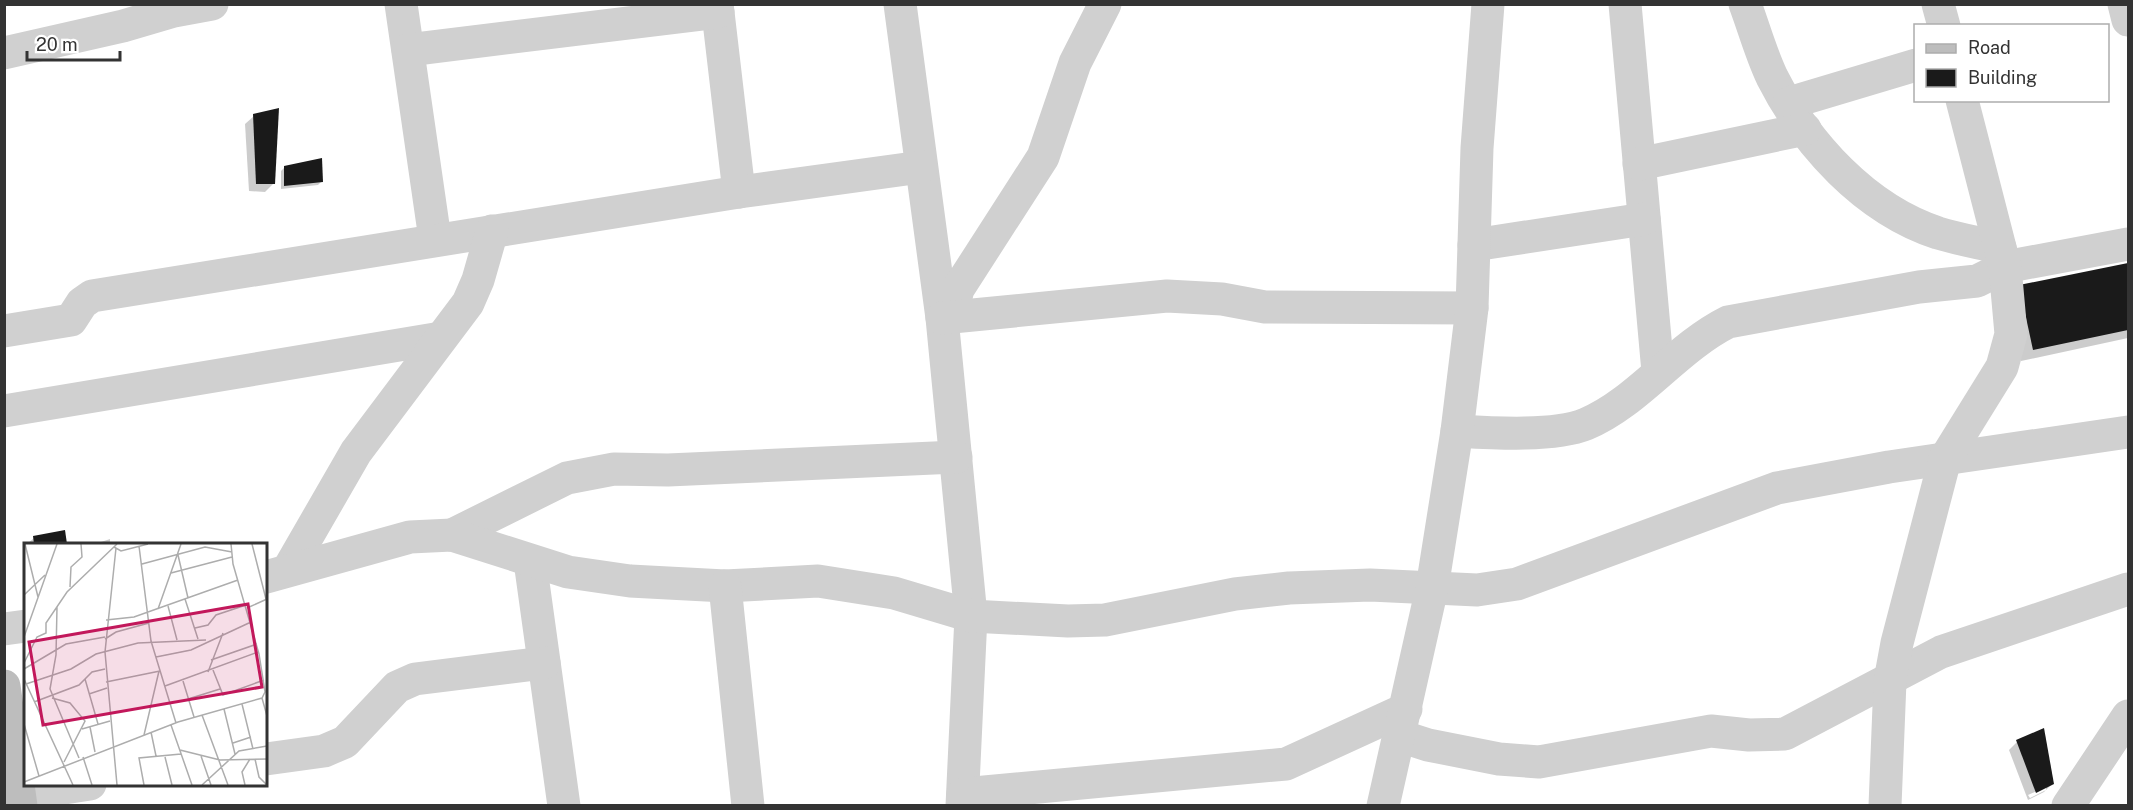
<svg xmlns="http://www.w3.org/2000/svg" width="2133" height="810" font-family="'Public Sans',sans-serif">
	<rect width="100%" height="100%" fill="#fff"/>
	<g fill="#0003" fill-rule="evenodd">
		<path d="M 254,116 L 273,184 L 265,192 L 249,191 L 245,124 Z"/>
		<path d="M 285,167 L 322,181 L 318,185 L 281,189 L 281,171 Z"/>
		<path d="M 2128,264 L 2128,338 L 2021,361 L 2008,299 L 2020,287 Z"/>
		<path d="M 63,532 L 65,544 L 27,544 L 34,538 Z"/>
		<path d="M 110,539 L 110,544 L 95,544 Z"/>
		<path d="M 2043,730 L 2052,784 L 2044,792 L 2028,800 L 2009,750 L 2017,742 ZM 2046,787 L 2046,790 L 2030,798 L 2028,795 Z"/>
	</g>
	<g fill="#1a1a1a">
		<path d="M 279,108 L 275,184 L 256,184 L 253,114 Z"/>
		<path d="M 322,158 L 323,182 L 284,186 L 284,166 Z"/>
		<path d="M 2128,263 L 2128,330 L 2033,350 L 2019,285 Z"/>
		<path d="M 65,530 L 67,544 L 34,544 L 33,536 Z"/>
		<path d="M 2044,728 L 2054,784 L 2036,793 L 2016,740 Z"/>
	</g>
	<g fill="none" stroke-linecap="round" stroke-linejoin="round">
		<g stroke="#d0d0d0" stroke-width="33">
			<path d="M 401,4 L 435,239"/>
			<path d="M 717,4 L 739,192"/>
			<path d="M 900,4 L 942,318 L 971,616 L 962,806"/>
			<path d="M 1625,4 L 1658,372"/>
			<path d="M 1745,4 C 1754,28 1761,54 1772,77 C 1806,144 1865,209 1938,233 C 1958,239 1980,243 2000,248"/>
			<path d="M 1938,4 L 1944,26"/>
			<path d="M 2124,4 L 2128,20"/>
			<path d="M 408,50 L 718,12"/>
			<path d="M 4,53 L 123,26 L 174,11 L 212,4"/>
			<path d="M 1789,103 L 1916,65"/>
			<path d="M 1639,164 L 1805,129"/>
			<path d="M 1474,245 L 1644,219"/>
			<path d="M 951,317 L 958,289 L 1043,157 L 1075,63 L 1105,4"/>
			<path d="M 942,318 L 1167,296 L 1222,299 L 1265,307 L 1472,308"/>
			<path d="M 4,331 L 71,320 L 82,303 L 92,296 L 739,192 L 921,167"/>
			<path d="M 4,411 L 441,338"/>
			<path d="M 1457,431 C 1492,433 1554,437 1586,424 C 1637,403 1676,348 1728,322 L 1919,287 L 1977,281 L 2005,267 L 2128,244"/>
			<path d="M 452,535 L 567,478 L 614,469 L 668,470 L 956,457"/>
			<path d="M 530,561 L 564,806"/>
			<path d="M 288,570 L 356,452 L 468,303 L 478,280 L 492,231"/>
			<path d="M 266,577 L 410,537 L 452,535 L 568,572 L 630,581 L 725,586 L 818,581 L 894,593 L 971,616 L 1068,621 L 1105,620 L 1235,594 L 1289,588 L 1370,585 L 1477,590 L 1517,584 L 1777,488 L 1889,467 L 2128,432"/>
			<path d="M 725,586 L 748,806"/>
			<path d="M 4,629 L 26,626"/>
			<path d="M 1400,736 L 1428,745 L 1499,759 L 1539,762 L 1711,731 L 1749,735 L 1785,734 L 1941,652 L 2128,589"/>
			<path d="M 266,759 L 324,751 L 345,742 L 397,687 L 415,679 L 544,663"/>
			<path d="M 963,794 L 1286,764 L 1406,709"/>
			<path d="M 19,795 L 90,784"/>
			<path d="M 1383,806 L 1432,588 L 1457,431 L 1472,308 L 1477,148 L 1488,4"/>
			<path d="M 1885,806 L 1890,681 L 1897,643 L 1945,459 L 2002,367 L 2011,334 L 2005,267 L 1962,100"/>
			<path d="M 2068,806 L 2128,716"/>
		</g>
		<path stroke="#bdbdbd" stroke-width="33" d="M 4,686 L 21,806"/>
	</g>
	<g transform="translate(24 543)">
		<rect width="243" height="243" fill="#fff"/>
		<path fill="none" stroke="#adadad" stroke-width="1.5" d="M 1,1 L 14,54M 228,1 L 242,56M 115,3 L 127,98 L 152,180M 90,4 L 97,8 L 124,1M 92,5 L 81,109 L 93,242M 154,12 L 164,55M 118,21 L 181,4 L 208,9M 147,30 L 208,14M 46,44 L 47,24 L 58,14 L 57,1M 0,52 L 21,32M 161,56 L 174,96M 144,63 L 153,97M 33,64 L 32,112 L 26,146 L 55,215M 223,65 L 243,56M 134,66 L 157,1M 82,77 L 110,74 L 214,37M 171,85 L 184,82 L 192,72 L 222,62M 0,94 L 33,1M 81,96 L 92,89 L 125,80M 132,114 L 167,107 L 227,79M 187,117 L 233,101M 0,120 L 13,94 L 22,90 L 22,80 L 43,49 L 93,1M 0,126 L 42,101 L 81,94M 189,127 L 199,152 L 240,137M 184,129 L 199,90M 0,136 L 49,242M 61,136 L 74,181M 159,138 L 170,174M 82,139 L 136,128M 2,141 L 47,126 L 72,111 L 114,100 L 182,97M 141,143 L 234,109M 65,151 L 83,145M 28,155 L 46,160 L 61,178 L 40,219M 238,155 L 243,173M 164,156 L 196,146M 10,159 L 55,142 L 68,129 L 81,126M 218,161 L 229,206M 200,166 L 211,211M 178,172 L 204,242M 0,181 L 15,233M 147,182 L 168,242M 66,184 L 71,209M 58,186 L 86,178M 127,189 L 132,213M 120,192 L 135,128M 209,200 L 227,194M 156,207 L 196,217 L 243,216M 177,213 L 187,242M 59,214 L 68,242M 141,214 L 148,242M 231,216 L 235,234 L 243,242M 0,239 L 154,179 L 238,155 L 241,149 L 235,111 L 209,21 L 207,1M 120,242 L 115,215 L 157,211M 178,242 L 215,208 L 243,203M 221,242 L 218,229 L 226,216"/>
		<path fill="#c2185b" fill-opacity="0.15" stroke="#c2185b" stroke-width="3" d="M 224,61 L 238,144 L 19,182 L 5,99 Z"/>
		<rect width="243" height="243" fill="none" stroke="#333" stroke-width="3"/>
	</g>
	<rect width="2133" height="810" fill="none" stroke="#333333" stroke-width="12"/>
	<rect x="1914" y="24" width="195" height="78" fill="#ffffff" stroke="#adadad" stroke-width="1.5"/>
	<rect x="1926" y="44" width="30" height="9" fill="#bdbdbd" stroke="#adadad" stroke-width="1.5"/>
	<text x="1968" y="54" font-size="18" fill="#333333">Road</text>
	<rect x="1926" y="69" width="30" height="18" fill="#1a1a1a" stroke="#adadad" stroke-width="1.5"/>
	<text x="1968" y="84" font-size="18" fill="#333333">Building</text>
	<path d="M27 51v9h93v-9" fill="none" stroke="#333333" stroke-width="3"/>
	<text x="36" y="51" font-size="18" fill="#333333" stroke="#ffffff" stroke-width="4.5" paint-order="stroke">20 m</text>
</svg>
